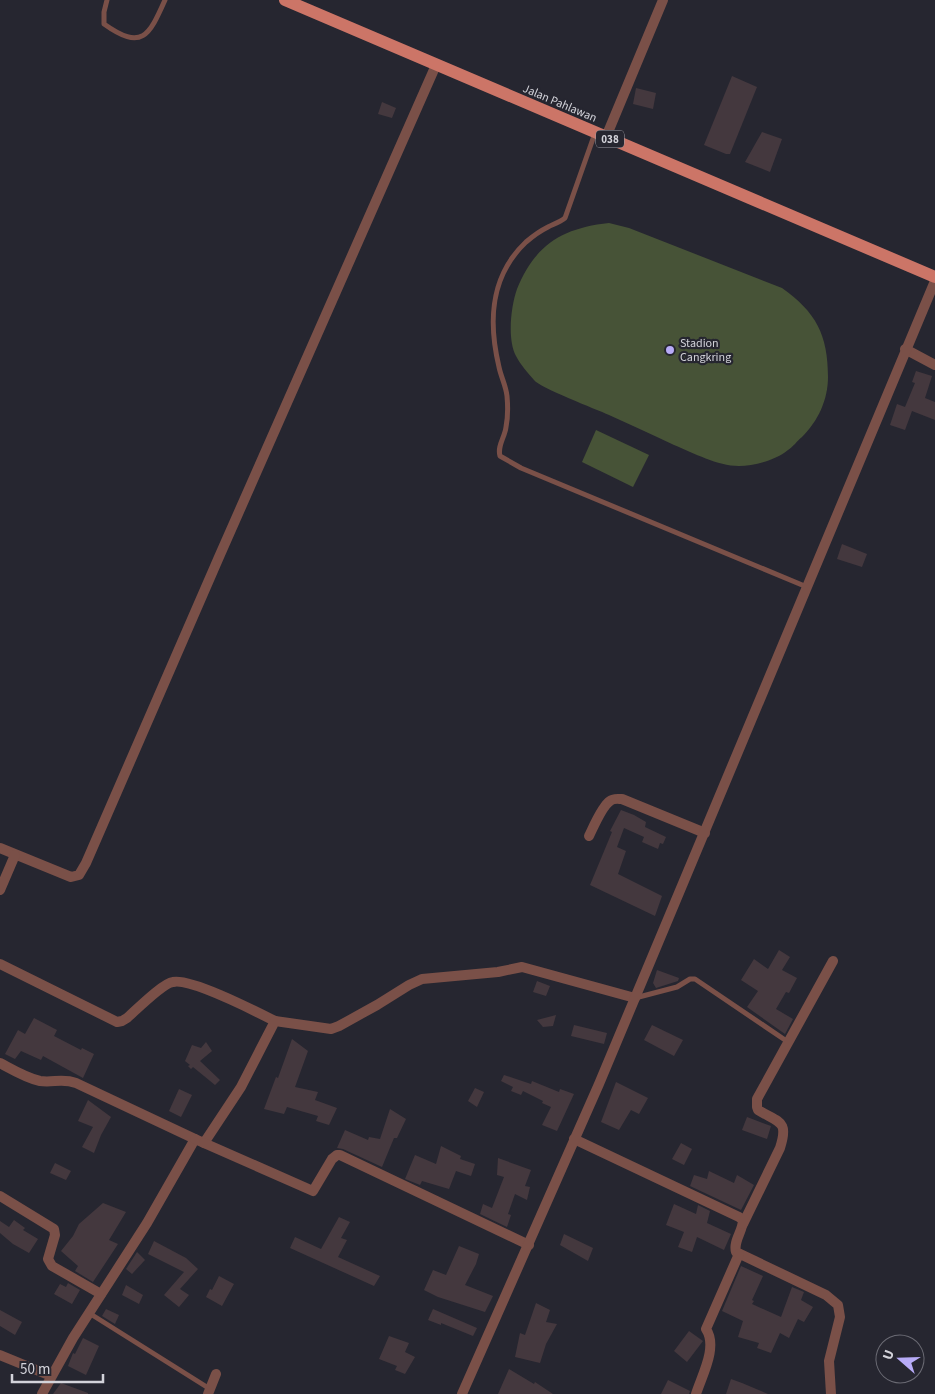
<svg xmlns="http://www.w3.org/2000/svg" width="935" height="1394" font-family="'Source Sans 3',sans-serif">
	<rect width="100%" height="100%" fill="#262630"/>
	<g fill="#475337">
		<path d="M 609,223 L 629,228 L 782,288 C 816,312 828,335 828,377 C 828,400 818,421 802,437 C 797,441 793,447 788,450 C 776,460 754,466 739,466 C 717,466 694,453 674,445 C 653,435 631,425 609,415 C 596,409 540,388 534,380 C 528,373 520,364 516,356 C 507,339 511,306 517,289 C 535,245 562,228 609,223 Z"/>
		<path d="M 596,430 L 649,455 L 633,487 L 582,462 Z"/>
	</g>
	<g fill="#44383e">
		<path d="M 732,76 L 757,87 L 730,154 L 726,154 L 704,145 Z"/>
		<path d="M 636,88 L 656,93 L 653,109 L 633,104 Z"/>
		<path d="M 382,102 L 396,108 L 392,118 L 378,114 Z"/>
		<path d="M 762,132 L 782,139 L 770,172 L 745,162 Z"/>
		<path d="M 916,371 L 932,376 L 925,398 L 935,402 L 935,420 L 912,411 L 905,430 L 890,425 L 897,404 L 905,407 L 915,383 L 912,382 Z"/>
		<path d="M 842,544 L 867,554 L 862,567 L 837,559 Z"/>
		<path d="M 621,810 L 634,815 L 646,822 L 645,827 L 666,837 L 663,844 L 660,843 L 658,849 L 642,842 L 644,837 L 624,828 L 617,847 L 626,851 L 618,874 L 662,896 L 655,916 L 590,885 L 612,832 L 610,831 Z"/>
		<path d="M 779,950 L 790,957 L 782,970 L 797,978 L 789,993 L 786,992 L 776,1009 L 793,1019 L 785,1034 L 747,1007 L 758,991 L 741,980 L 754,959 L 768,969 Z"/>
		<path d="M 657,970 L 679,978 L 678,981 L 656,988 L 653,983 Z"/>
		<path d="M 537,981 L 550,986 L 546,996 L 533,992 Z"/>
		<path d="M 556,1015 L 553,1026 L 543,1027 L 537,1020 Z"/>
		<path d="M 34,1018 L 57,1030 L 54,1036 L 81,1050 L 82,1048 L 94,1054 L 83,1078 L 43,1056 L 41,1060 L 21,1051 L 15,1059 L 5,1054 L 18,1030 L 25,1034 Z"/>
		<path d="M 574,1025 L 607,1033 L 604,1044 L 571,1036 Z"/>
		<path d="M 652,1025 L 683,1040 L 674,1056 L 644,1040 Z"/>
		<path d="M 292,1039 L 308,1051 L 295,1087 L 318,1092 L 315,1100 L 337,1108 L 329,1125 L 316,1121 L 318,1116 L 287,1107 L 284,1114 L 264,1109 L 276,1077 L 278,1078 Z"/>
		<path d="M 206,1042 L 212,1051 L 200,1061 L 220,1080 L 215,1085 L 193,1067 L 191,1069 L 188,1066 L 190,1065 L 185,1061 L 192,1045 L 201,1048 Z"/>
		<path d="M 504,1075 L 531,1084 L 532,1081 L 559,1092 L 560,1089 L 574,1094 L 557,1131 L 542,1125 L 551,1107 L 542,1103 L 543,1101 L 523,1091 L 521,1095 L 511,1091 L 513,1087 L 501,1081 Z"/>
		<path d="M 616,1082 L 648,1098 L 639,1114 L 631,1110 L 619,1130 L 601,1122 Z"/>
		<path d="M 475,1088 L 484,1092 L 477,1107 L 468,1101 Z"/>
		<path d="M 179,1089 L 192,1095 L 181,1117 L 169,1111 Z"/>
		<path d="M 88,1100 L 111,1117 L 101,1135 L 94,1153 L 82,1147 L 93,1127 L 78,1121 Z"/>
		<path d="M 390,1109 L 406,1119 L 397,1138 L 394,1138 L 382,1167 L 343,1149 L 337,1148 L 345,1130 L 368,1140 L 369,1137 L 380,1139 Z"/>
		<path d="M 747,1117 L 771,1126 L 767,1139 L 742,1130 Z"/>
		<path d="M 681,1143 L 692,1149 L 684,1165 L 672,1159 Z"/>
		<path d="M 441,1146 L 461,1156 L 460,1159 L 475,1164 L 471,1176 L 456,1171 L 449,1189 L 422,1181 L 420,1185 L 405,1179 L 415,1155 L 436,1164 Z"/>
		<path d="M 498,1158 L 531,1170 L 525,1186 L 530,1187 L 527,1200 L 515,1194 L 508,1214 L 511,1215 L 507,1227 L 480,1214 L 483,1204 L 492,1208 L 504,1177 L 497,1175 Z"/>
		<path d="M 55,1163 L 71,1171 L 66,1180 L 50,1173 Z"/>
		<path d="M 709,1171 L 734,1183 L 737,1175 L 754,1185 L 741,1210 L 690,1186 L 694,1175 L 707,1179 Z"/>
		<path d="M 103,1203 L 126,1212 L 109,1240 L 118,1244 L 93,1282 L 75,1271 L 78,1266 L 61,1251 L 73,1236 L 79,1224 Z"/>
		<path d="M 674,1204 L 696,1214 L 698,1205 L 710,1211 L 707,1223 L 731,1234 L 724,1250 L 697,1237 L 692,1252 L 678,1247 L 684,1232 L 666,1225 Z"/>
		<path d="M 339,1217 L 350,1222 L 341,1238 L 347,1240 L 338,1257 L 380,1276 L 374,1286 L 290,1248 L 295,1237 L 321,1249 Z"/>
		<path d="M 14,1220 L 25,1228 L 23,1230 L 38,1239 L 29,1253 L 13,1244 L 0,1233 L 0,1221 L 9,1227 Z"/>
		<path d="M 564,1234 L 593,1248 L 588,1261 L 560,1245 Z"/>
		<path d="M 154,1241 L 186,1258 L 198,1269 L 180,1289 L 189,1295 L 179,1307 L 164,1295 L 184,1272 L 148,1254 Z"/>
		<path d="M 459,1246 L 479,1254 L 476,1264 L 465,1285 L 493,1296 L 485,1312 L 438,1297 L 424,1290 L 433,1270 L 446,1275 Z"/>
		<path d="M 137,1252 L 145,1260 L 132,1274 L 126,1269 Z"/>
		<path d="M 741,1266 L 763,1276 L 752,1300 L 754,1301 L 752,1304 L 781,1317 L 792,1287 L 804,1292 L 801,1300 L 813,1307 L 804,1322 L 798,1319 L 789,1338 L 780,1333 L 771,1353 L 757,1348 L 759,1343 L 738,1337 L 743,1321 L 722,1311 Z"/>
		<path d="M 219,1276 L 234,1284 L 222,1306 L 206,1297 L 210,1289 L 212,1290 Z"/>
		<path d="M 68,1283 L 80,1290 L 72,1304 L 54,1294 L 60,1284 L 66,1287 Z"/>
		<path d="M 126,1285 L 143,1295 L 139,1304 L 122,1295 Z"/>
		<path d="M 536,1303 L 550,1310 L 546,1322 L 557,1324 L 546,1344 L 540,1363 L 515,1357 L 520,1333 L 525,1335 Z"/>
		<path d="M 106,1309 L 119,1315 L 115,1324 L 102,1316 Z"/>
		<path d="M 433,1309 L 477,1328 L 473,1336 L 441,1323 L 441,1325 L 428,1320 Z"/>
		<path d="M 0,1310 L 22,1322 L 15,1335 L 0,1326 Z"/>
		<path d="M 689,1331 L 703,1341 L 687,1362 L 674,1351 Z"/>
		<path d="M 389,1336 L 409,1343 L 405,1352 L 415,1357 L 405,1374 L 395,1370 L 397,1366 L 379,1359 Z"/>
		<path d="M 83,1338 L 99,1346 L 86,1375 L 68,1366 L 73,1353 L 75,1354 Z"/>
		<path d="M 509,1369 L 534,1384 L 535,1382 L 553,1394 L 498,1394 Z"/>
		<path d="M 731,1379 L 742,1383 L 768,1394 L 726,1394 Z"/>
		<path d="M 668,1380 L 690,1391 L 689,1394 L 661,1394 Z"/>
		<path d="M 61,1383 L 88,1393 L 88,1394 L 53,1394 Z"/>
	</g>
	<g fill="none" stroke-linecap="round" stroke-linejoin="round">
		<g stroke="#7a5048" stroke-width="5">
			<path d="M 107,0 L 104,12 L 104,24 C 142,51 149,36 165,0"/>
			<path d="M 595,133 L 565,218 C 560,222 554,224 548,227 C 540,231 533,236 526,242 C 490,276 488,321 499,367 C 501,377 506,386 507,396 C 508,407 508,417 506,427 C 505,437 497,446 500,456 L 521,468 L 807,587"/>
			<path d="M 635,998 L 677,987 L 690,979 L 695,979 L 788,1042"/>
			<path d="M 89,1313 L 210,1389"/>
		</g>
		<g stroke="#7a5048" stroke-width="10">
			<path d="M 606,137 L 663,0"/>
			<path d="M 905,349 L 935,365"/>
			<path d="M 589,836 C 593,828 602,806 610,801 C 613,798 618,799 622,799 L 705,833"/>
			<path d="M 0,848 L 71,877 L 79,875 L 86,863 L 219,557 L 436,65"/>
			<path d="M 0,890 L 15,855"/>
			<path d="M 0,964 L 117,1022 L 122,1021 L 127,1018 C 136,1010 163,983 173,982 C 191,978 257,1012 275,1021"/>
			<path d="M 0,1063 C 13,1070 26,1078 40,1081 C 53,1083 62,1078 76,1083 L 195,1139 L 147,1223 L 73,1338 L 42,1394"/>
			<path d="M 195,1139 L 204,1143 L 241,1087 L 275,1021 L 331,1029 L 339,1026 L 377,1005 L 409,985 L 422,979 L 498,972 L 522,967 L 635,998"/>
			<path d="M 574,1139 L 739,1217 L 743,1220 C 743,1231 733,1241 736,1252 L 826,1295 L 838,1305 L 840,1317 L 829,1361 L 831,1394"/>
			<path d="M 204,1143 L 313,1191 L 332,1159 L 337,1155 L 340,1155 L 529,1245"/>
			<path d="M 0,1196 L 54,1229 L 55,1235 L 48,1259 L 52,1266 L 101,1294"/>
			<path d="M 743,1224 L 780,1148 C 789,1120 779,1123 758,1110 L 757,1107 L 757,1099 L 833,961"/>
			<path d="M 0,1355 L 51,1376"/>
			<path d="M 208,1394 L 216,1374"/>
			<path d="M 462,1394 L 599,1084 L 935,281"/>
			<path d="M 696,1394 C 702,1375 718,1347 706,1329 L 739,1254"/>
		</g>
		<path stroke="#cc7567" stroke-width="12" d="M 285,0 L 935,277"/>
	</g>
	<circle fill="#b7abf7" stroke="#262630" stroke-width="2" cx="670" cy="350" r="5"/>
	<g text-anchor="middle" stroke-width="4.5" stroke-linejoin="round" paint-order="stroke">
		<rect fill="#262630" stroke="#9f9fa7" stroke-width="1" x="596" y="130.5" width="28" height="17" rx="4"/>
		<g font-size="11" font-weight="bold" fill="#d3d3da">
			<text x="610" y="143">038</text>
		</g>
		<g font-size="12" fill="#d3d3da" stroke="#262630">
			<text transform="translate(560 103) rotate(23)" y="4">Jalan Pahlawan</text>
		</g>
		<g font-size="12" fill="#d3d3da" stroke="#262630" text-anchor="start">
			<text x="680" y="347">Stadion<tspan x="680" dy="14">Cangkring</tspan></text>
		</g>
	</g>
	<g transform="translate(900 1359) rotate(290)"><circle r="24" fill="#262630" stroke="#6b6b74"/>
	<path d="M0-4L9 19L0 12L-9 19Z" fill="#b7abf7"/>
	<text y="-8" font-size="14" font-weight="bold" text-anchor="middle" fill="#d3d3da">U</text>
	</g>
	<path d="M12 1374v8h91v-8" fill="none" stroke="#d3d3da" stroke-width="2.5"/>
	<text x="20" y="1374" font-size="15" fill="#d3d3da" stroke="#262630" stroke-width="4" paint-order="stroke">50 m</text>
</svg>
